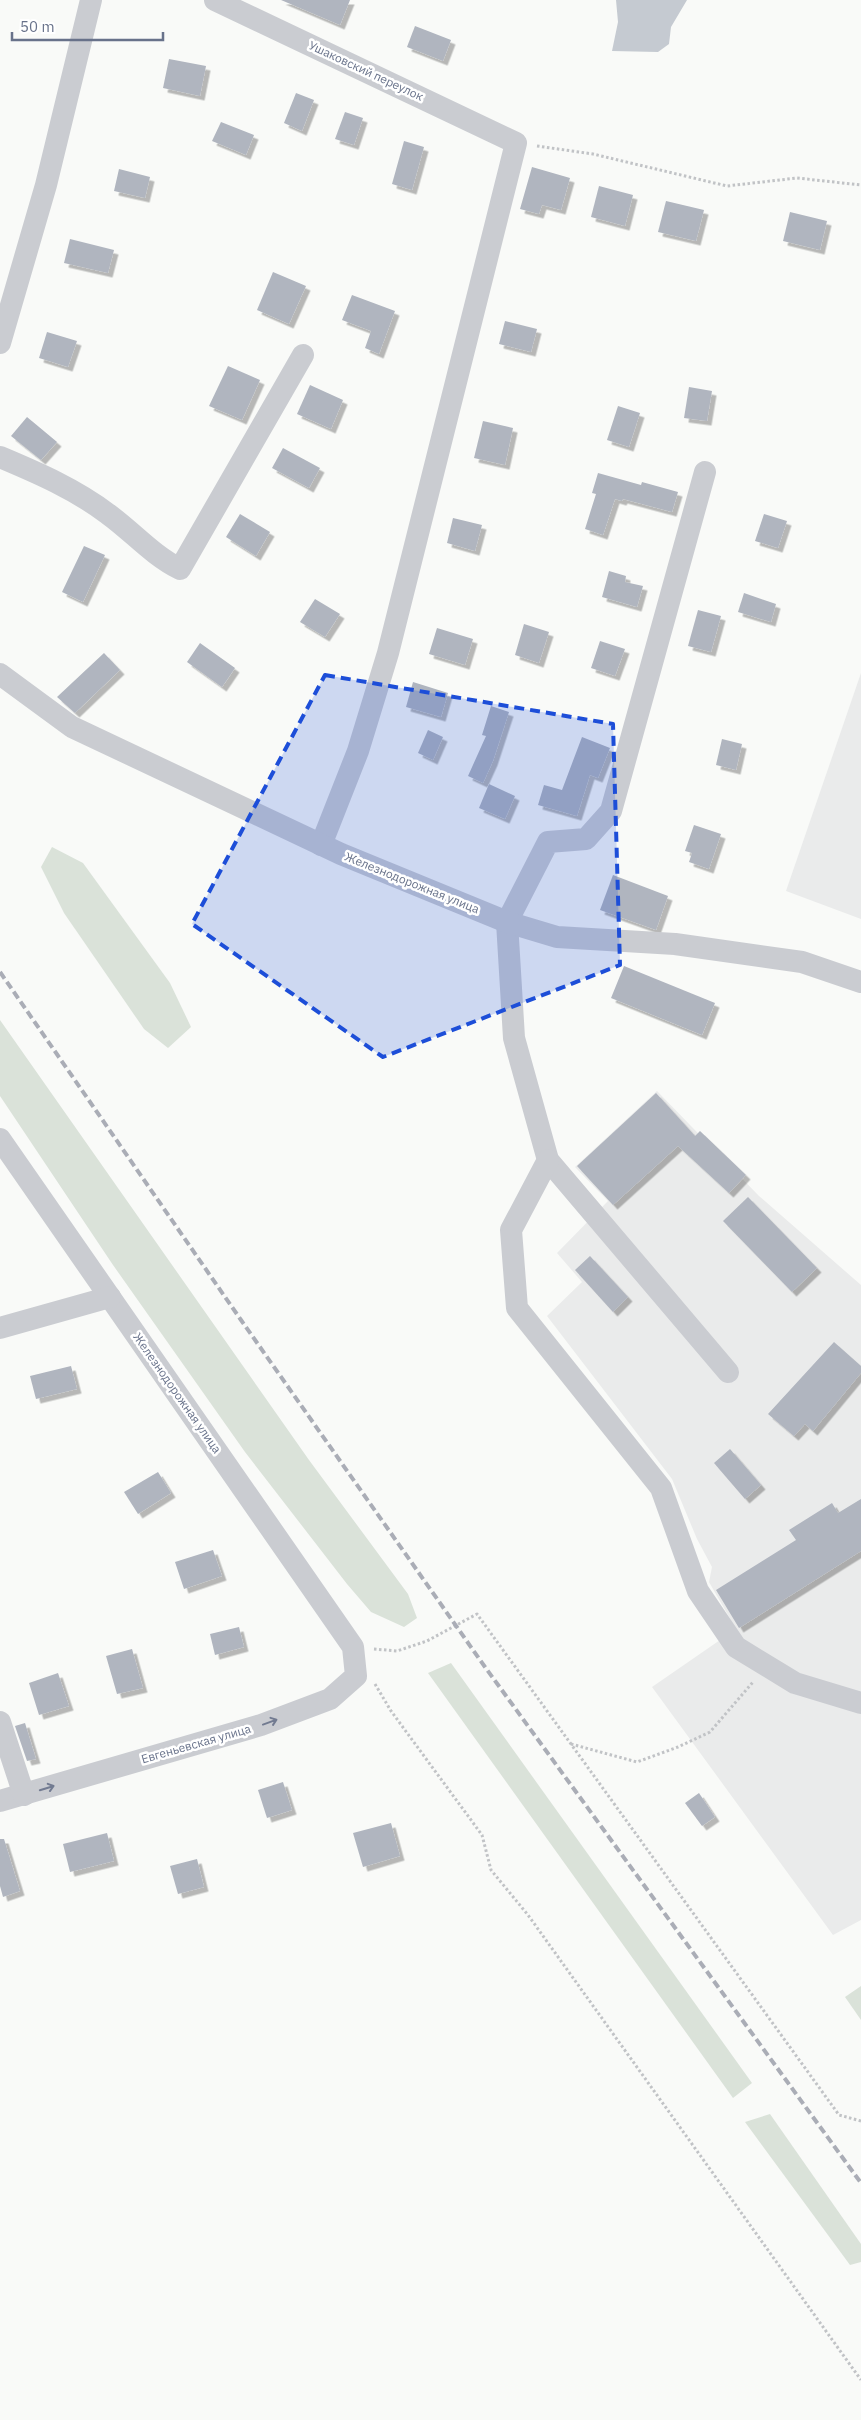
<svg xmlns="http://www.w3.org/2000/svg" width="861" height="2420" font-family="'IBM Plex Sans',sans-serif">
	<defs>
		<filter id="shadow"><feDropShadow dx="4.5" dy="4.5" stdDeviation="0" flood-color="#0004"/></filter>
	</defs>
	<rect width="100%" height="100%" fill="#f9faf8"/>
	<g fill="#eaebeb">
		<path d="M 861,673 L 861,919 L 786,891 Z"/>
		<path d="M 657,1091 L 759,1196 L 861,1285 L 861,1920 L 833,1935 L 652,1687 L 736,1629 L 709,1582 L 712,1567 L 697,1539 L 672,1479 L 547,1316 L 582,1282 L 557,1253 L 608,1201 L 575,1167 Z"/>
	</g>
	<g fill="#dae2d9">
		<path d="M 52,847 L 83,863 L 170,983 L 191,1027 L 168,1048 L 144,1029 L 64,913 L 41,867 Z"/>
		<path d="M 0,1020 L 309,1460 L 408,1594 L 417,1618 L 404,1627 L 371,1612 L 347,1584 L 245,1452 L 113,1265 L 0,1096 Z"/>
		<path d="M 451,1663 L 752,2083 L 733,2098 L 428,1673 Z"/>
		<path d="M 861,1986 L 861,2020 L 845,1997 Z"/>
		<path d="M 770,2114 L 861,2244 L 861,2262 L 850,2265 L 745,2122 Z"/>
	</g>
	<path fill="#c5cad1" d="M 616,0 L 687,0 L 671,27 L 669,44 L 658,52 L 612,51 L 618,22 Z"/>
	<g fill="#b0b5bf" filter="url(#shadow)">
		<path d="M 281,0 L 350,0 L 340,25 Z"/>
		<path d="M 415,26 L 451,40 L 443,61 L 407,47 Z"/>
		<path d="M 169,59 L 206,66 L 200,96 L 163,88 Z"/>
		<path d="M 296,93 L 314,100 L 302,131 L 284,123 Z"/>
		<path d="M 345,112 L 363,118 L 354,145 L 335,139 Z"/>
		<path d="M 221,122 L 254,135 L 246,155 L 212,141 Z"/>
		<path d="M 404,141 L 424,147 L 412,190 L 392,184 Z"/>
		<path d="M 532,167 L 570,178 L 561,210 L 542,205 L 539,214 L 520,209 Z"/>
		<path d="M 119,169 L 150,177 L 145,198 L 114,191 Z"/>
		<path d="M 599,186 L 633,195 L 625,226 L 591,217 Z"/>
		<path d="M 666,201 L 704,210 L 696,241 L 658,232 Z"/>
		<path d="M 790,212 L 827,221 L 820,250 L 783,241 Z"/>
		<path d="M 70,239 L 114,250 L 108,273 L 64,263 Z"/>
		<path d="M 273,272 L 306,286 L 289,324 L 257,310 Z"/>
		<path d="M 352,295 L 395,311 L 379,354 L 365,348 L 371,331 L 342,320 Z"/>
		<path d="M 505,321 L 537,329 L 531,352 L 499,344 Z"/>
		<path d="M 47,332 L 77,341 L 68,367 L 39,358 Z"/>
		<path d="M 228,366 L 260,380 L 242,420 L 209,406 Z"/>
		<path d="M 310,385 L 343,400 L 331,429 L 297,414 Z"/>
		<path d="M 689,387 L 712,391 L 707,421 L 684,418 Z"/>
		<path d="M 618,406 L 640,413 L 629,447 L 607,440 Z"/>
		<path d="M 27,417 L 57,442 L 41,460 L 11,436 Z"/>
		<path d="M 483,421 L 513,428 L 505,465 L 474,458 Z"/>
		<path d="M 283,448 L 320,468 L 309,488 L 272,468 Z"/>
		<path d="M 598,473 L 641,485 L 642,482 L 678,492 L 672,512 L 623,499 L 622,501 L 615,499 L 603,535 L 585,529 L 596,494 L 592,493 Z"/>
		<path d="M 240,514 L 270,532 L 256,556 L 226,537 Z"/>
		<path d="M 764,514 L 787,521 L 778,548 L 755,541 Z"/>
		<path d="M 453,518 L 482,525 L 475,551 L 447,543 Z"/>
		<path d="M 84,546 L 105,555 L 83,602 L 62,592 Z"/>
		<path d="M 609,571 L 626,576 L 625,582 L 643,586 L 637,607 L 602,597 Z"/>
		<path d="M 744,593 L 776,604 L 771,622 L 738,612 Z"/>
		<path d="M 315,599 L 340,614 L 325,637 L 300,622 Z"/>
		<path d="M 698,610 L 721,616 L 711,652 L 688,646 Z"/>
		<path d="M 524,624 L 549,632 L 539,663 L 515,655 Z"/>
		<path d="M 437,628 L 473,639 L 465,665 L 429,654 Z"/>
		<path d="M 600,641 L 625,649 L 615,676 L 591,668 Z"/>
		<path d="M 200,643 L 235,668 L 222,687 L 187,662 Z"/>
		<path d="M 104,653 L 120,670 L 75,713 L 57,697 Z"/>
		<path d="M 413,682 L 448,693 L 441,717 L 406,707 Z"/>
		<path d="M 491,706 L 509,712 L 493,761 L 483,783 L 468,776 L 486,736 L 482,735 Z"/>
		<path d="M 428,730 L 443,737 L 433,760 L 418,753 Z"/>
		<path d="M 582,737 L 610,748 L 598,778 L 590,775 L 577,816 L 538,805 L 544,785 L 562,790 Z"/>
		<path d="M 722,739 L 742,744 L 736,770 L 716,765 Z"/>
		<path d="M 489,784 L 515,796 L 505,819 L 479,808 Z"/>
		<path d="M 694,825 L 721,834 L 709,869 L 689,862 L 692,853 L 685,851 Z"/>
		<path d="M 613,875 L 668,896 L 656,930 L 600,910 Z"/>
		<path d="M 624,966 L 715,1003 L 702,1035 L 611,998 Z"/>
		<path d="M 656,1093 L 695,1136 L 700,1131 L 746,1175 L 729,1193 L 678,1146 L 613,1205 L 577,1166 Z"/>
		<path d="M 748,1197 L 817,1268 L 792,1292 L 723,1221 Z"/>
		<path d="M 590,1256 L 628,1297 L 613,1312 L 575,1270 Z"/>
		<path d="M 834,1342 L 861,1366 L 861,1373 L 813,1431 L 805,1424 L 794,1436 L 768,1414 Z"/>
		<path d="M 71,1366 L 77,1389 L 36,1399 L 30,1376 Z"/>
		<path d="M 730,1449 L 761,1485 L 745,1499 L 714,1463 Z"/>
		<path d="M 158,1472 L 171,1493 L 138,1514 L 124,1492 Z"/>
		<path d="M 861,1499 L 861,1551 L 739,1628 L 716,1590 L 796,1540 L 789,1530 L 832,1503 L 838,1513 Z"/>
		<path d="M 213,1550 L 222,1576 L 184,1589 L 175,1562 Z"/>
		<path d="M 239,1627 L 244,1647 L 215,1655 L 210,1634 Z"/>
		<path d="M 132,1649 L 143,1688 L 117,1694 L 106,1656 Z"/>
		<path d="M 58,1673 L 69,1706 L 39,1715 L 29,1683 Z"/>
		<path d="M 25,1723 L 36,1759 L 27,1761 L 15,1726 Z"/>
		<path d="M 283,1782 L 292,1810 L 267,1818 L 258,1790 Z"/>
		<path d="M 699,1793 L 715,1817 L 702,1826 L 685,1803 Z"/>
		<path d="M 391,1823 L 400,1856 L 363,1867 L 353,1833 Z"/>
		<path d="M 107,1833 L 114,1861 L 70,1872 L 63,1844 Z"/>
		<path d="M 0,1839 L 4,1839 L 20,1891 L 3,1897 L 0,1886 Z"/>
		<path d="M 197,1859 L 204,1887 L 178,1894 L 170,1866 Z"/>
	</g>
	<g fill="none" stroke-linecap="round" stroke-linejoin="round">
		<g stroke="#c1c3c6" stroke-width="3" stroke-dasharray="2.5 2.5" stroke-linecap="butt">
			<path d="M 537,146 L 593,154 L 727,186 L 797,178 L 861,185"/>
			<path d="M 374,1649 L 397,1651 L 427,1641 L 477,1614 L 839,2115 L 861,2121"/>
			<path d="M 375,1684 L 391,1711 L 482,1835 L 491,1870 L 528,1915 L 861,2380"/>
			<path d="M 571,1744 L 637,1762 L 678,1747 L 710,1732 L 753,1682"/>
		</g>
		<g stroke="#caccd1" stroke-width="22">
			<path d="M 215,0 L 516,143 L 388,653 L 358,751 L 321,845"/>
			<path d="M 0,343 L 46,185 L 91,0"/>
			<path d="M 0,457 C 38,473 75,489 108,514 C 133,532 152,555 180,569 L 303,355"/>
			<path d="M 705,472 L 611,811 L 586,839 L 548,842 L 507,922 L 514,1038 L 548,1160 L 728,1372"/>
			<path d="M 0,674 L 72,727 L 341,854 L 507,922 L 557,937 L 675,944 L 802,962 L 861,982"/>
			<path d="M 0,1139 L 353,1647 L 356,1676 L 330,1699 L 261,1725 L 0,1801"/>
			<path d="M 548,1160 L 511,1230 L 517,1308 L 661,1488 L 698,1591 L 736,1647 L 795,1683 L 861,1703"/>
			<path d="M 0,1328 L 110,1297"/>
			<path d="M 0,1722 L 24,1795"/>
		</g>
		<path stroke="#aaadb6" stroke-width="4" stroke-dasharray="8 4" stroke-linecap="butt" d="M 0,972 L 241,1320 L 485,1667 L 861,2183"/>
	</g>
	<defs><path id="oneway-shaft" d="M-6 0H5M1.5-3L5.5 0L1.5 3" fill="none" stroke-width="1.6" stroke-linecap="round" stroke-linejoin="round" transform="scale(1.25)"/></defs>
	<g stroke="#727b91">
		<use href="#oneway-shaft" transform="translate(270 1722) rotate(-20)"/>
		<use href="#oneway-shaft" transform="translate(47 1788) rotate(-17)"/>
	</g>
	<path fill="#1d4ed8" fill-opacity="0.2" stroke="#1d4ed8" stroke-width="4" stroke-dasharray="10 6" stroke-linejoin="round" d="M 325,675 L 613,724 L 620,965 L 383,1057 L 192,924 Z"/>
	<g text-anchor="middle" stroke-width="5" stroke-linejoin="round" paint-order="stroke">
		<g font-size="12" fill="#68728a" stroke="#fff">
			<text transform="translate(366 71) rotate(25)" y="4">Ушаковский переулок</text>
			<text transform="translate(412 883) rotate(22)" y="4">Железнодорожная улица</text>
			<text transform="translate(177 1393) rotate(55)" y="4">Железнодорожная улица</text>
			<text transform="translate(196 1744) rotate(-16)" y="4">Евгеньевская улица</text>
		</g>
	</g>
	<path d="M12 32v8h151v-8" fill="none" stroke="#68728a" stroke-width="2.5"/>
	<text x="20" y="32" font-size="15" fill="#68728a" stroke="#ffffff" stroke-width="4" paint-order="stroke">50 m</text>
</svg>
